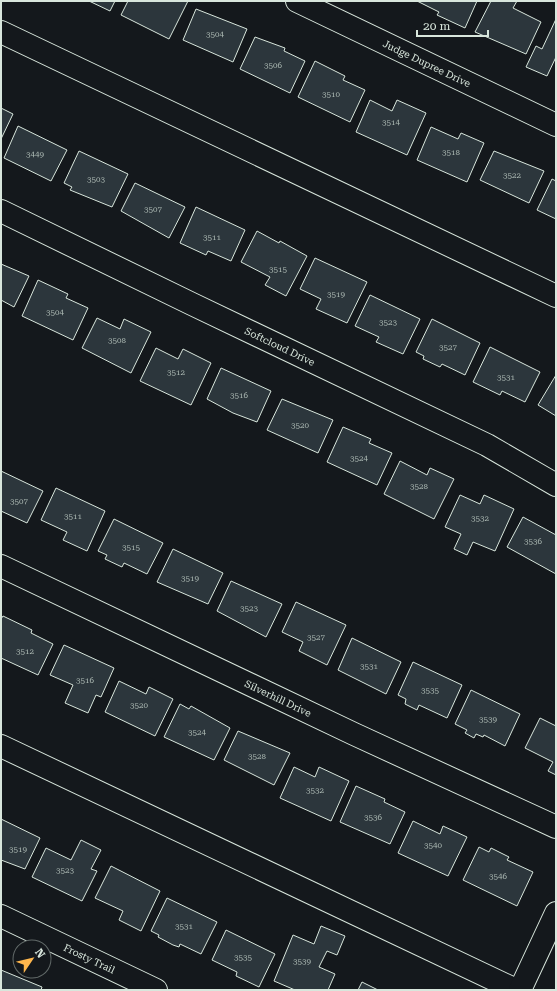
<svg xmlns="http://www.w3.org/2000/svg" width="557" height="991" font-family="'Roboto Serif',serif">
	<rect width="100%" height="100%" fill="#14181c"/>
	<g fill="#2c363c" stroke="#d8e6dc">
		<path d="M 89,1 L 115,1 L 110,11 Z"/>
		<path d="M 128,1 L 188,1 L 169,39 L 121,15 Z"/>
		<path d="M 417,1 L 477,1 L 465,28 L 437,15 L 439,12 Z"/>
		<path d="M 491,1 L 517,1 L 513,8 L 541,22 L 526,54 L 475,32 Z"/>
		<path d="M 196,9 L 247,29 L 233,62 L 183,40 Z"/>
		<path d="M 556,19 L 556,57 L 547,76 L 526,67 L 536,46 L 542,49 Z"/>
		<path d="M 255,37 L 285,48 L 284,51 L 305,61 L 290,93 L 240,69 Z"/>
		<path d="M 315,61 L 345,76 L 343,80 L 365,90 L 350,122 L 298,97 Z"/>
		<path d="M 370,100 L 392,111 L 397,100 L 426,113 L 407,155 L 356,132 Z"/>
		<path d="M 1,108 L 13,114 L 1,139 Z"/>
		<path d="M 18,126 L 67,150 L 51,181 L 4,158 Z"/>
		<path d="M 431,127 L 458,139 L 461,133 L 484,143 L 467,182 L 417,160 Z"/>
		<path d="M 79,151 L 128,174 L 112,207 L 70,190 L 72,187 L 64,183 Z"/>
		<path d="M 494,151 L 544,171 L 529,203 L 480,180 Z"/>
		<path d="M 552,179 L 556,181 L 556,219 L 537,210 Z"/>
		<path d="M 135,183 L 185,207 L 169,238 L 121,211 Z"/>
		<path d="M 196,207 L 245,230 L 231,261 L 208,251 L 206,255 L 180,243 Z"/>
		<path d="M 257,231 L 279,243 L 280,241 L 307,256 L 286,296 L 265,285 L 270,277 L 241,262 Z"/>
		<path d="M 315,258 L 367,282 L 347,323 L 316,309 L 321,299 L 300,289 Z"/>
		<path d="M 1,264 L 29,276 L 14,307 L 1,300 Z"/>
		<path d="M 38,280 L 68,294 L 66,298 L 88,308 L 73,340 L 22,316 Z"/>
		<path d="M 370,295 L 420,319 L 403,354 L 376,342 L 379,337 L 355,326 Z"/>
		<path d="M 97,318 L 120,329 L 124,319 L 151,332 L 131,373 L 82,348 Z"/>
		<path d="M 432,319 L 480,343 L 465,375 L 442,364 L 440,367 L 423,359 L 424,356 L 416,352 Z"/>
		<path d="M 490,347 L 540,372 L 525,402 L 502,391 L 500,395 L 473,382 Z"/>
		<path d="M 156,348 L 178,359 L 183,349 L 211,363 L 191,405 L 140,381 Z"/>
		<path d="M 221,368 L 271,391 L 257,422 L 233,413 L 207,399 Z"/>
		<path d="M 556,375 L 556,416 L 538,405 Z"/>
		<path d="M 282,399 L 333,420 L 318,453 L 267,430 Z"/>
		<path d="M 343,427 L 371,439 L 369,443 L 392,453 L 377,485 L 327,462 Z"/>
		<path d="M 400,461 L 427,475 L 430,468 L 454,479 L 434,519 L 384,494 Z"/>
		<path d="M 1,471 L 43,491 L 27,523 L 1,511 Z"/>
		<path d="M 56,488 L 105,511 L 87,551 L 63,540 L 67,532 L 41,520 Z"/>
		<path d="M 460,495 L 480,504 L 484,495 L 514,509 L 495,551 L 473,542 L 467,555 L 454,549 L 461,534 L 445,527 Z"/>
		<path d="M 523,517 L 556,535 L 556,574 L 507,547 Z"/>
		<path d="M 114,519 L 163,543 L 147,574 L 124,563 L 122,567 L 105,559 L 107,555 L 98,551 Z"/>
		<path d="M 173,549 L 223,573 L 208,604 L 157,582 Z"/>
		<path d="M 231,581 L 282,604 L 266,637 L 217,611 Z"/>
		<path d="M 296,602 L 346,625 L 327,665 L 299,651 L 303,642 L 282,632 Z"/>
		<path d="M 3,616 L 32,630 L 31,633 L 53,644 L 38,675 L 1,658 L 1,619 Z"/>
		<path d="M 352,638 L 401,662 L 386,694 L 338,670 Z"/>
		<path d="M 64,645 L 114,668 L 101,697 L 96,695 L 88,713 L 65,703 L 73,685 L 50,675 Z"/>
		<path d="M 413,662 L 462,685 L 447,718 L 419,705 L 417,710 L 405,704 L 406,699 L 398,695 Z"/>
		<path d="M 119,681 L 146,694 L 149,687 L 173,699 L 155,736 L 105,712 Z"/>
		<path d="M 471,690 L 520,714 L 505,746 L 484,735 L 483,737 L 476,734 L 474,738 L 465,733 L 467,730 L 455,724 Z"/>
		<path d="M 180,704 L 189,709 L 191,706 L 230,728 L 214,760 L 164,737 Z"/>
		<path d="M 540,718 L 556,726 L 556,775 L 548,771 L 553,762 L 525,748 Z"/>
		<path d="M 238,731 L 290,753 L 274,785 L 224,760 Z"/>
		<path d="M 294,767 L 315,777 L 319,767 L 349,781 L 331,821 L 280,798 Z"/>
		<path d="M 356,786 L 385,799 L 384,802 L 405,812 L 390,844 L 340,822 Z"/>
		<path d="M 1,819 L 40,838 L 25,869 L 1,860 Z"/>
		<path d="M 413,821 L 440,834 L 443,826 L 467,837 L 448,876 L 398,853 Z"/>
		<path d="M 81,840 L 101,850 L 91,869 L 97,871 L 82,901 L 32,877 L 46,848 L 71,860 Z"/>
		<path d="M 479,847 L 489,852 L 491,848 L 509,857 L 507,860 L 533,872 L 517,906 L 463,880 Z"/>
		<path d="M 111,866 L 160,891 L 141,931 L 119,920 L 123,911 L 95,898 Z"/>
		<path d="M 167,898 L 217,922 L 201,954 L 180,944 L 179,947 L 173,945 L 158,937 L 159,935 L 151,931 Z"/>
		<path d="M 321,926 L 345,936 L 337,955 L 327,951 L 319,967 L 335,974 L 328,990 L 295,990 L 274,981 L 293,935 L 314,944 Z"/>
		<path d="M 226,930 L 275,954 L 259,987 L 236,976 L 237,972 L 212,960 Z"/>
		<path d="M 1,970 L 42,987 L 41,990 L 1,990 Z"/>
		<path d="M 362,982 L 378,990 L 358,990 Z"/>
	</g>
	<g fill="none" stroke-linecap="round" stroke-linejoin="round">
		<defs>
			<g id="minor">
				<path id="s1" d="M 297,1 L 556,125"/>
				<path d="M 1,32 L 556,296"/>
				<path id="s2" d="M 1,211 L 192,304 L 487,445 L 556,485"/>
				<path id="s3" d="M 1,566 L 354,734 L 556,827"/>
				<path d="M 1,746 L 516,990"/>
				<path id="s4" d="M 1,916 L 156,990"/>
				<path d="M 520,990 L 556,913"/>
			</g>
		</defs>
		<use href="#minor" stroke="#d8e6dc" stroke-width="24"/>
		<use href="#minor" stroke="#14181c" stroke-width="22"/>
	</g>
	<g text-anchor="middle" stroke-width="3" stroke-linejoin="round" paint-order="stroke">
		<g font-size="8" fill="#adbab4">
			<text x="215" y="37">3504</text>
			<text x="273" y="68">3506</text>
			<text x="331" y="97">3510</text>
			<text x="391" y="125">3514</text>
			<text x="451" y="155">3518</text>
			<text x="35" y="157">3449</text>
			<text x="512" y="178">3522</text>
			<text x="96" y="182">3503</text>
			<text x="153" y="212">3507</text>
			<text x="212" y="240">3511</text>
			<text x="278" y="272">3515</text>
			<text x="336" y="297">3519</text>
			<text x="55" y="315">3504</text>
			<text x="388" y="325">3523</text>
			<text x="117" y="343">3508</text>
			<text x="448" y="350">3527</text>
			<text x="176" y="375">3512</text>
			<text x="506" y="380">3531</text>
			<text x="239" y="398">3516</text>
			<text x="300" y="428">3520</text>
			<text x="359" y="461">3524</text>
			<text x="419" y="489">3528</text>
			<text x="19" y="504">3507</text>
			<text x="73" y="519">3511</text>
			<text x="480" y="521">3532</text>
			<text x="533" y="544">3536</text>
			<text x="131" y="550">3515</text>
			<text x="190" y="581">3519</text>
			<text x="249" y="611">3523</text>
			<text x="316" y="640">3527</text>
			<text x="25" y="654">3512</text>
			<text x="369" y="669">3531</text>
			<text x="85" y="683">3516</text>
			<text x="430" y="693">3535</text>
			<text x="139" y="708">3520</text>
			<text x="488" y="722">3539</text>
			<text x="197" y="735">3524</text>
			<text x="257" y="759">3528</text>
			<text x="315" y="793">3532</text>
			<text x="373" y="820">3536</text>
			<text x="433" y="848">3540</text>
			<text x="18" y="852">3519</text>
			<text x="65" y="873">3523</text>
			<text x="498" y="879">3546</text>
			<text x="184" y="929">3531</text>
			<text x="243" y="960">3535</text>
			<text x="302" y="964">3539</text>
		</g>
		<g font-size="10" fill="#d8e6dc" stroke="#14181c">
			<text dy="4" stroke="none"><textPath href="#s1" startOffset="144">Judge Dupree Drive</textPath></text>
			<text dy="4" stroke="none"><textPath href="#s2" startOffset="310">Softcloud Drive</textPath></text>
			<text dy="4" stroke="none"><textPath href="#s3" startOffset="307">Silverhill Drive</textPath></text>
			<text dy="4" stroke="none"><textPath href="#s4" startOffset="98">Frosty Trail</textPath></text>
		</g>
	</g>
	<rect width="557" height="991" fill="none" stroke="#d8e6dc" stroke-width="4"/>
	<g transform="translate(32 959) rotate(55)"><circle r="19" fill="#14181c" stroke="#626a69"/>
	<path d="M0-3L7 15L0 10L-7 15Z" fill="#ffb74d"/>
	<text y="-6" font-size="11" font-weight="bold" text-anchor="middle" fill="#d8e6dc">N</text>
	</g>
	<path d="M417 30v6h71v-6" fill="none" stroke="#d8e6dc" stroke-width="2"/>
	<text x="423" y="30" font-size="12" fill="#d8e6dc" stroke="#14181c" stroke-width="3" paint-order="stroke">20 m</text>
</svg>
